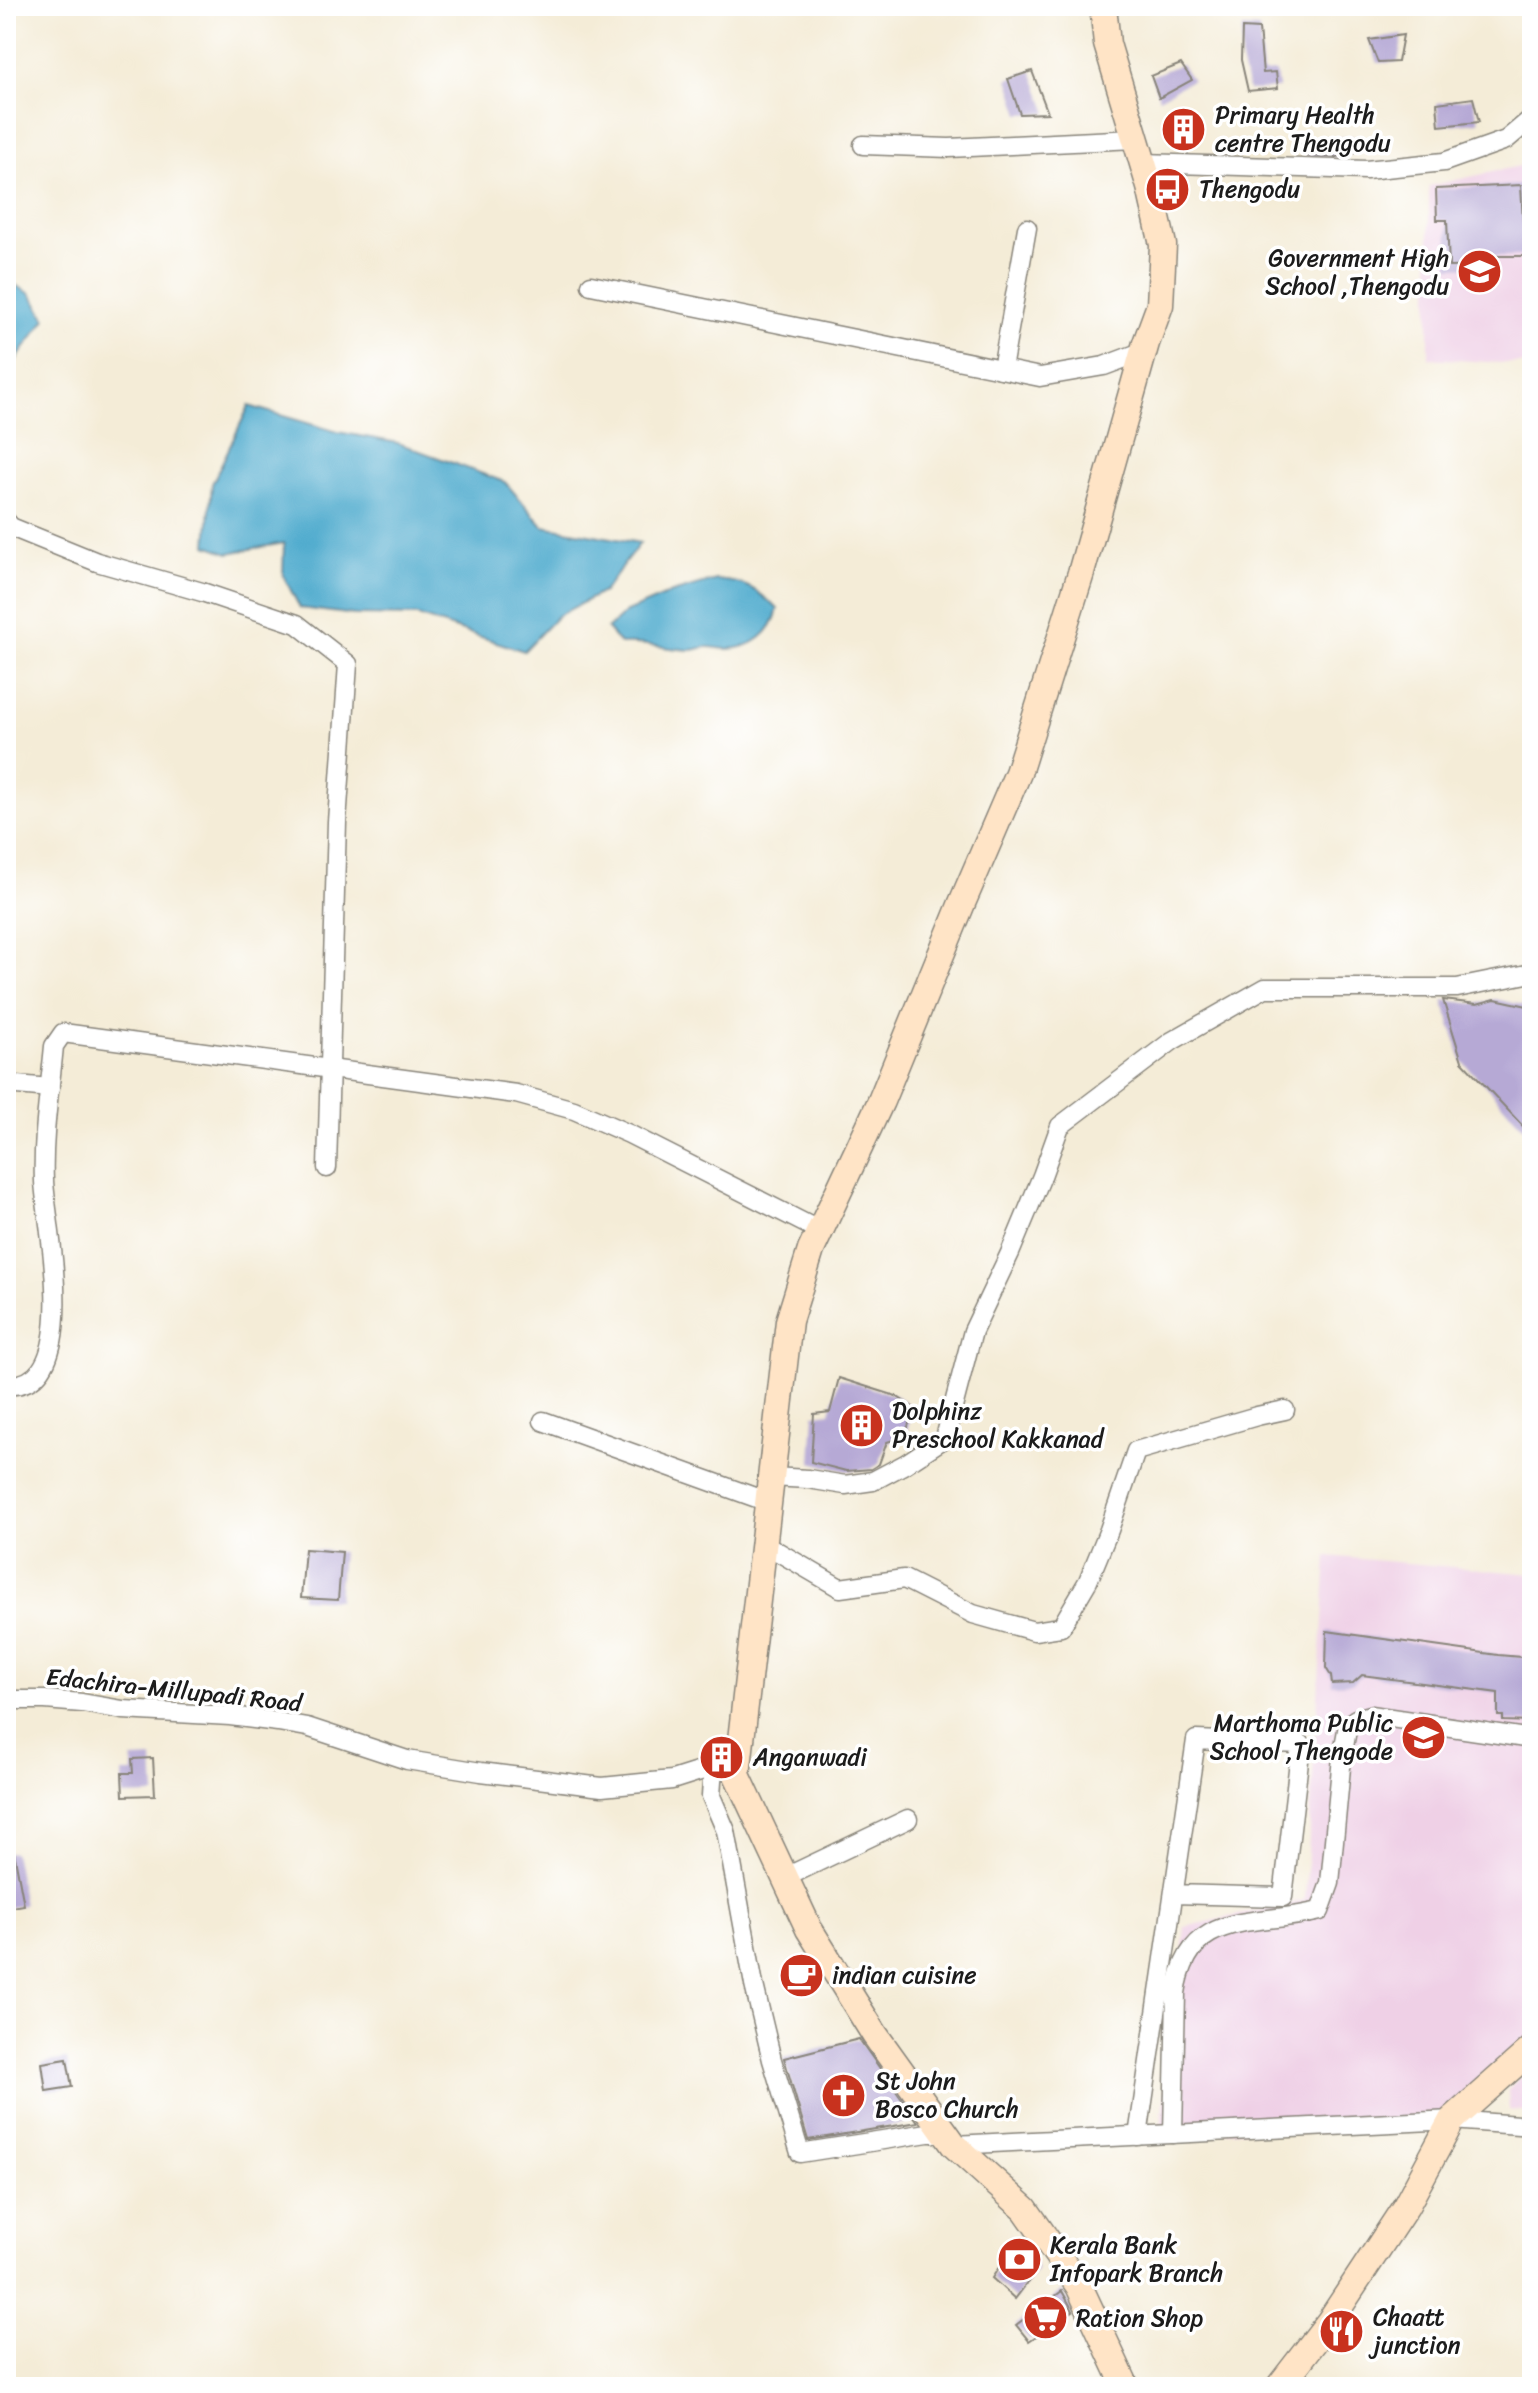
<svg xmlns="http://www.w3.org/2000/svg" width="1538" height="2393" font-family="Sriracha,sans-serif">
	<rect width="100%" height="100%" fill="#fff"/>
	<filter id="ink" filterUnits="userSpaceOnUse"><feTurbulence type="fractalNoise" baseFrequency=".0125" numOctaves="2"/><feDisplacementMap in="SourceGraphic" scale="16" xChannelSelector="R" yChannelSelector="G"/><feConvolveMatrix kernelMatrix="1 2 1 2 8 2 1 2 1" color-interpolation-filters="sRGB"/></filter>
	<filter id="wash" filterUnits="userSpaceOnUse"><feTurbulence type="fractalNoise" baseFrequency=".006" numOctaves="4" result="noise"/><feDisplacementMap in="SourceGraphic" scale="32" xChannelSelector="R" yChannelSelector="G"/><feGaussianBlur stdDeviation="1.8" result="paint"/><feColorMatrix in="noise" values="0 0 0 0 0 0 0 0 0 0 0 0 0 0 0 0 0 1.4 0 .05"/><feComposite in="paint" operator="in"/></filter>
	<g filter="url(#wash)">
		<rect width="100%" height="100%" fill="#f4ecd7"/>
		<g fill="#efd0e6">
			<path d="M 1532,159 L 1532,365 L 1429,358 L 1429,186 L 1524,165 Z"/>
			<path d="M 1327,1556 L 1532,1574 L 1532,2051 L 1452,2120 L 1160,2135 L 1185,1927 L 1305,1900 Z"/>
			<path d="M 1532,2065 L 1532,2112 L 1509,2110 L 1508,2090 Z"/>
		</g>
		<g fill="#50abce" stroke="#366475" stroke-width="2">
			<path d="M 6,280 L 31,294 L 46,319 L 15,361 L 6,366 Z"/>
			<path d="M 249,406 L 338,432 L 398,443 L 505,482 L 543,526 L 640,543 L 603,592 L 557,616 L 524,651 L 417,616 L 355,615 L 300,608 L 283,575 L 284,543 L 229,553 L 207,545 L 212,484 Z"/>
			<path d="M 716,580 C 747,582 756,589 778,609 C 772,634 753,648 728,649 C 721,649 715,647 708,647 C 702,647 696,650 690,650 C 666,649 644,642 620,644 L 607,629 L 626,612 L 669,594 Z"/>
		</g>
		<g id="blocks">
			<g fill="#b6a9d5">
				<path d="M 1242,28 L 1259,29 L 1263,73 L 1276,72 L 1278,88 L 1248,91 L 1241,60 Z"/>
				<path d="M 1403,35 L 1398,62 L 1378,63 L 1369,40 Z"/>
				<path d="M 1181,64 L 1192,80 L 1159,98 L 1151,76 Z"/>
				<path d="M 1032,71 L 1048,113 L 1020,114 L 1008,79 Z"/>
				<path d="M 1473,98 L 1479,122 L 1439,126 L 1437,103 Z"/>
				<path d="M 1193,115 L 1195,138 L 1176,140 L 1173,120 Z"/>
				<path d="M 1354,136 L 1355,152 L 1337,157 L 1307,156 L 1296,144 L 1322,138 Z"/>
				<path d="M 1521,185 L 1523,222 L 1532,221 L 1532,248 L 1528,248 L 1528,256 L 1488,256 L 1488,266 L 1449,267 L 1447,220 L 1437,220 L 1436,189 Z"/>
				<path d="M 1495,999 L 1532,1007 L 1532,1136 L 1462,1061 L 1443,1000 L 1477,1004 Z"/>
				<path d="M 839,1378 L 896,1396 L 914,1408 L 905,1436 L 887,1442 L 879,1464 L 871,1469 L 846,1471 L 811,1462 L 814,1414 L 830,1412 Z"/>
				<path d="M 305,1549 L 342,1552 L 338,1600 L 301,1598 Z"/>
				<path d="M 1327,1631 L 1498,1655 L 1532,1658 L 1532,1722 L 1503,1721 L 1503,1716 L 1498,1716 L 1498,1693 L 1362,1675 L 1353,1683 L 1332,1684 L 1331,1676 L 1326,1668 Z"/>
				<path d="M 153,1758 L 155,1795 L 123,1796 L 122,1773 L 133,1773 L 132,1759 Z"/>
				<path d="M 14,1852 L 24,1905 L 6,1908 L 6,1853 Z"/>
				<path d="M 859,2039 L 918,2122 L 808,2140 L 784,2058 Z"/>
				<path d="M 67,2059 L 72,2087 L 46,2091 L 42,2063 Z"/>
				<path d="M 1028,2242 L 1037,2270 L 1015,2299 L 992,2278 L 1014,2244 Z"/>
				<path d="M 1062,2291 L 1073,2311 L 1029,2341 L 1016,2325 Z"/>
			</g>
		</g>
	</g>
	<g filter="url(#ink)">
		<use href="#blocks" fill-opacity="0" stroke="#88847a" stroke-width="2"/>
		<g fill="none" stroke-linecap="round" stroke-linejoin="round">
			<defs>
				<g id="minor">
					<path d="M 863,145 L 949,148 L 1135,139"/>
					<path d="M 1143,163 L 1366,170 L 1444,162 L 1506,140 L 1532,118"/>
					<path d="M 591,285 L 1040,377 L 1104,366 L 1144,351"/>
					<path d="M 1002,369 L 1027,228"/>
					<path d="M 6,521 L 11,527 L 97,562 L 202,592 L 297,624 L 348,664 L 337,822 L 327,1168"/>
					<path d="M 6,1084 L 50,1088"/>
					<path d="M 6,1385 C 85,1391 46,1225 44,1181 C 42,1136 50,1090 54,1046 L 63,1033 L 516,1094 L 574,1110 L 629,1134 L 820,1231"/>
					<path d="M 543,1421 L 768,1502"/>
					<path d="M 771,1477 L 808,1479 L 845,1485 L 873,1481 L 905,1464 L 945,1438 L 973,1331 L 1010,1253 L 1042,1176 L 1060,1126 L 1172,1041 L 1265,988 L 1457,988 L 1532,973"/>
					<path d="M 763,1543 L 840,1588 L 904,1579 L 973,1614 L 1034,1631 L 1061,1627 L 1088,1581 L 1109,1530 L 1136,1451 L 1257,1416 L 1285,1410"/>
					<path d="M 6,1700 L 45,1700 L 82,1703 L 123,1710 L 230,1716 L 278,1722 L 307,1727 L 407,1760 L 481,1772 L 602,1787 L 672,1780 L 713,1767"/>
					<path d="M 723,1770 L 713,1767 L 711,1796 L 726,1831 L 754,1985 L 772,2060 L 800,2153 L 928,2133 L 946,2133"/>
					<path d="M 786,1877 L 908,1819"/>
					<path d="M 1173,2134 L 1176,1993 C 1188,1907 1256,1927 1320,1911 L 1330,1883 L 1342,1757 L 1348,1725 L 1356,1719 L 1371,1715 L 1532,1739"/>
					<path d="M 1138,2136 L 1196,1740 L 1301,1744 L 1283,1897 L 1174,1894"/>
					<path d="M 954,2145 L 1452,2120 L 1532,2126"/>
				</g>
				<g id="secondary">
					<path d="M 1103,6 L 1107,44 L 1150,187 L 1163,245 L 1160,305 L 1146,343 L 1081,573 L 1018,773 L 962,903 L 881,1101 L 811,1250 L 789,1321 L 737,1775 L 809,1929 L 875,2035 L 954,2145 L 1025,2209 L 1079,2286 L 1126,2387"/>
					<path d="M 1279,2387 L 1330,2321 L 1406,2206 L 1452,2120 L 1532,2049"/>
				</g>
			</defs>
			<use href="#minor" stroke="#88847a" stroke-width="21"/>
			<use href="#secondary" stroke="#88847a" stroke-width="29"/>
			<use href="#minor" stroke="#fff" stroke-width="18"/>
			<use href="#secondary" stroke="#ffe4c6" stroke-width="26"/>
		</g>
	</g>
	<defs>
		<symbol id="building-disc" viewBox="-11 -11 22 22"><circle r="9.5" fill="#c8321e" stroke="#fff"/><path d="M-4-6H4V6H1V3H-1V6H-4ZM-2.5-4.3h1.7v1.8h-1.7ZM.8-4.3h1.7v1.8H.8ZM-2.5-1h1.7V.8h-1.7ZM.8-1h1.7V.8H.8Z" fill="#fff"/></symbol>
		<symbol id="bus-disc" viewBox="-11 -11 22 22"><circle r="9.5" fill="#c8321e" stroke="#fff"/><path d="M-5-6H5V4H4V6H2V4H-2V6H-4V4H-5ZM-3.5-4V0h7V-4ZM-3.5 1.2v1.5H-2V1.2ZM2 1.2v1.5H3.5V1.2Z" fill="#fff"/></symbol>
		<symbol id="school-disc" viewBox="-11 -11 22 22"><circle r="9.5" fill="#c8321e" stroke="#fff"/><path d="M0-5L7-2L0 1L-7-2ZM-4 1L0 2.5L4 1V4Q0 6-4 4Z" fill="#fff"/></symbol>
		<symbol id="cafe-disc" viewBox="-11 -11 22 22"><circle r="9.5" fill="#c8321e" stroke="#fff"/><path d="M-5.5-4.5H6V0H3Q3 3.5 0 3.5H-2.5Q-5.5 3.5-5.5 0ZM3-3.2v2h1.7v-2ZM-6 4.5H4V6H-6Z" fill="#fff"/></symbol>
		<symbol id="church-disc" viewBox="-11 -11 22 22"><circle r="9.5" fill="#c8321e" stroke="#fff"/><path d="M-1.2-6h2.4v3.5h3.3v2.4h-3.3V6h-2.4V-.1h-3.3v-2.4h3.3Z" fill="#fff"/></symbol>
		<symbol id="bank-disc" viewBox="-11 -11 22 22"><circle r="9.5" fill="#c8321e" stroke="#fff"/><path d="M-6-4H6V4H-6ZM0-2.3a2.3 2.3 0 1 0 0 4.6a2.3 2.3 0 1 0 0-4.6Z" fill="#fff"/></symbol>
		<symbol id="supermarket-disc" viewBox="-11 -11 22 22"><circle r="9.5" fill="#c8321e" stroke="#fff"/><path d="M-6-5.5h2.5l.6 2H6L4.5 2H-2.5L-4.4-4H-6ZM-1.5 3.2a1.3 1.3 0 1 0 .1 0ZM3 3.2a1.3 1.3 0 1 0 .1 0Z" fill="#fff"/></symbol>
		<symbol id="restaurant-disc" viewBox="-11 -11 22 22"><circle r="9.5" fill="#c8321e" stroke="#fff"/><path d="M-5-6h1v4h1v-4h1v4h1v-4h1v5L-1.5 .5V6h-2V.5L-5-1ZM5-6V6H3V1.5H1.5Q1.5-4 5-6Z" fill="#fff"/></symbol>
	</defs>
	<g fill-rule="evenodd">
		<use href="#building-disc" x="1158" y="104" width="51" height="51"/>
		<use href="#bus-disc" x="1142" y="164" width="51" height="51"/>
		<use href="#school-disc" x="1454" y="246" width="51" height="51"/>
		<use href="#building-disc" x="836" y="1400" width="51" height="51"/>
		<use href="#school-disc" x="1398" y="1712" width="51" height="51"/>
		<use href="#building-disc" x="696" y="1732" width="51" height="51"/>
		<use href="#cafe-disc" x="776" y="1950" width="51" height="51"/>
		<use href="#church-disc" x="818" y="2070" width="51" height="51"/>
		<use href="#bank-disc" x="994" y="2234" width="51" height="51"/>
		<use href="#supermarket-disc" x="1020" y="2292" width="51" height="51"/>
		<use href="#restaurant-disc" x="1316" y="2306" width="51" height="51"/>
	</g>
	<g text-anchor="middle" stroke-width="7" stroke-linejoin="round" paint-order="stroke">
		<g font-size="24" fill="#1c1c1c" stroke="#fff" text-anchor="start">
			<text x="1215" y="123">Primary Health<tspan x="1215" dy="28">centre Thengodu</tspan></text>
			<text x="1199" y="197">Thengodu</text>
			<text x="1449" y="266" text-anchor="end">Government High<tspan x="1449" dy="28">School ,Thengodu</tspan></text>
			<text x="892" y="1419">Dolphinz<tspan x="892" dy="28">Preschool Kakkanad</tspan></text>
			<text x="1393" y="1731" text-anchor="end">Marthoma Public<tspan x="1393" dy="28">School ,Thengode</tspan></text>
			<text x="753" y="1765">Anganwadi</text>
			<text x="832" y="1983">indian cuisine</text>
			<text x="875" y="2089">St John<tspan x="875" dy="28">Bosco Church</tspan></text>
			<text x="1050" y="2253">Kerala Bank<tspan x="1050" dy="28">Infopark Branch</tspan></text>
			<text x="1373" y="2325">Chaatt<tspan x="1373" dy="28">junction</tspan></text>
			<text x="1076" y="2326">Ration Shop</text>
		</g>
		<g font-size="24" fill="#1c1c1c" stroke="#fff">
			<text transform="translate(174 1690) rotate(6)" y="8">Edachira-Millupadi Road</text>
		</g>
	</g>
	<rect width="1538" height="2393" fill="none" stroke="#fff" stroke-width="32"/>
</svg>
